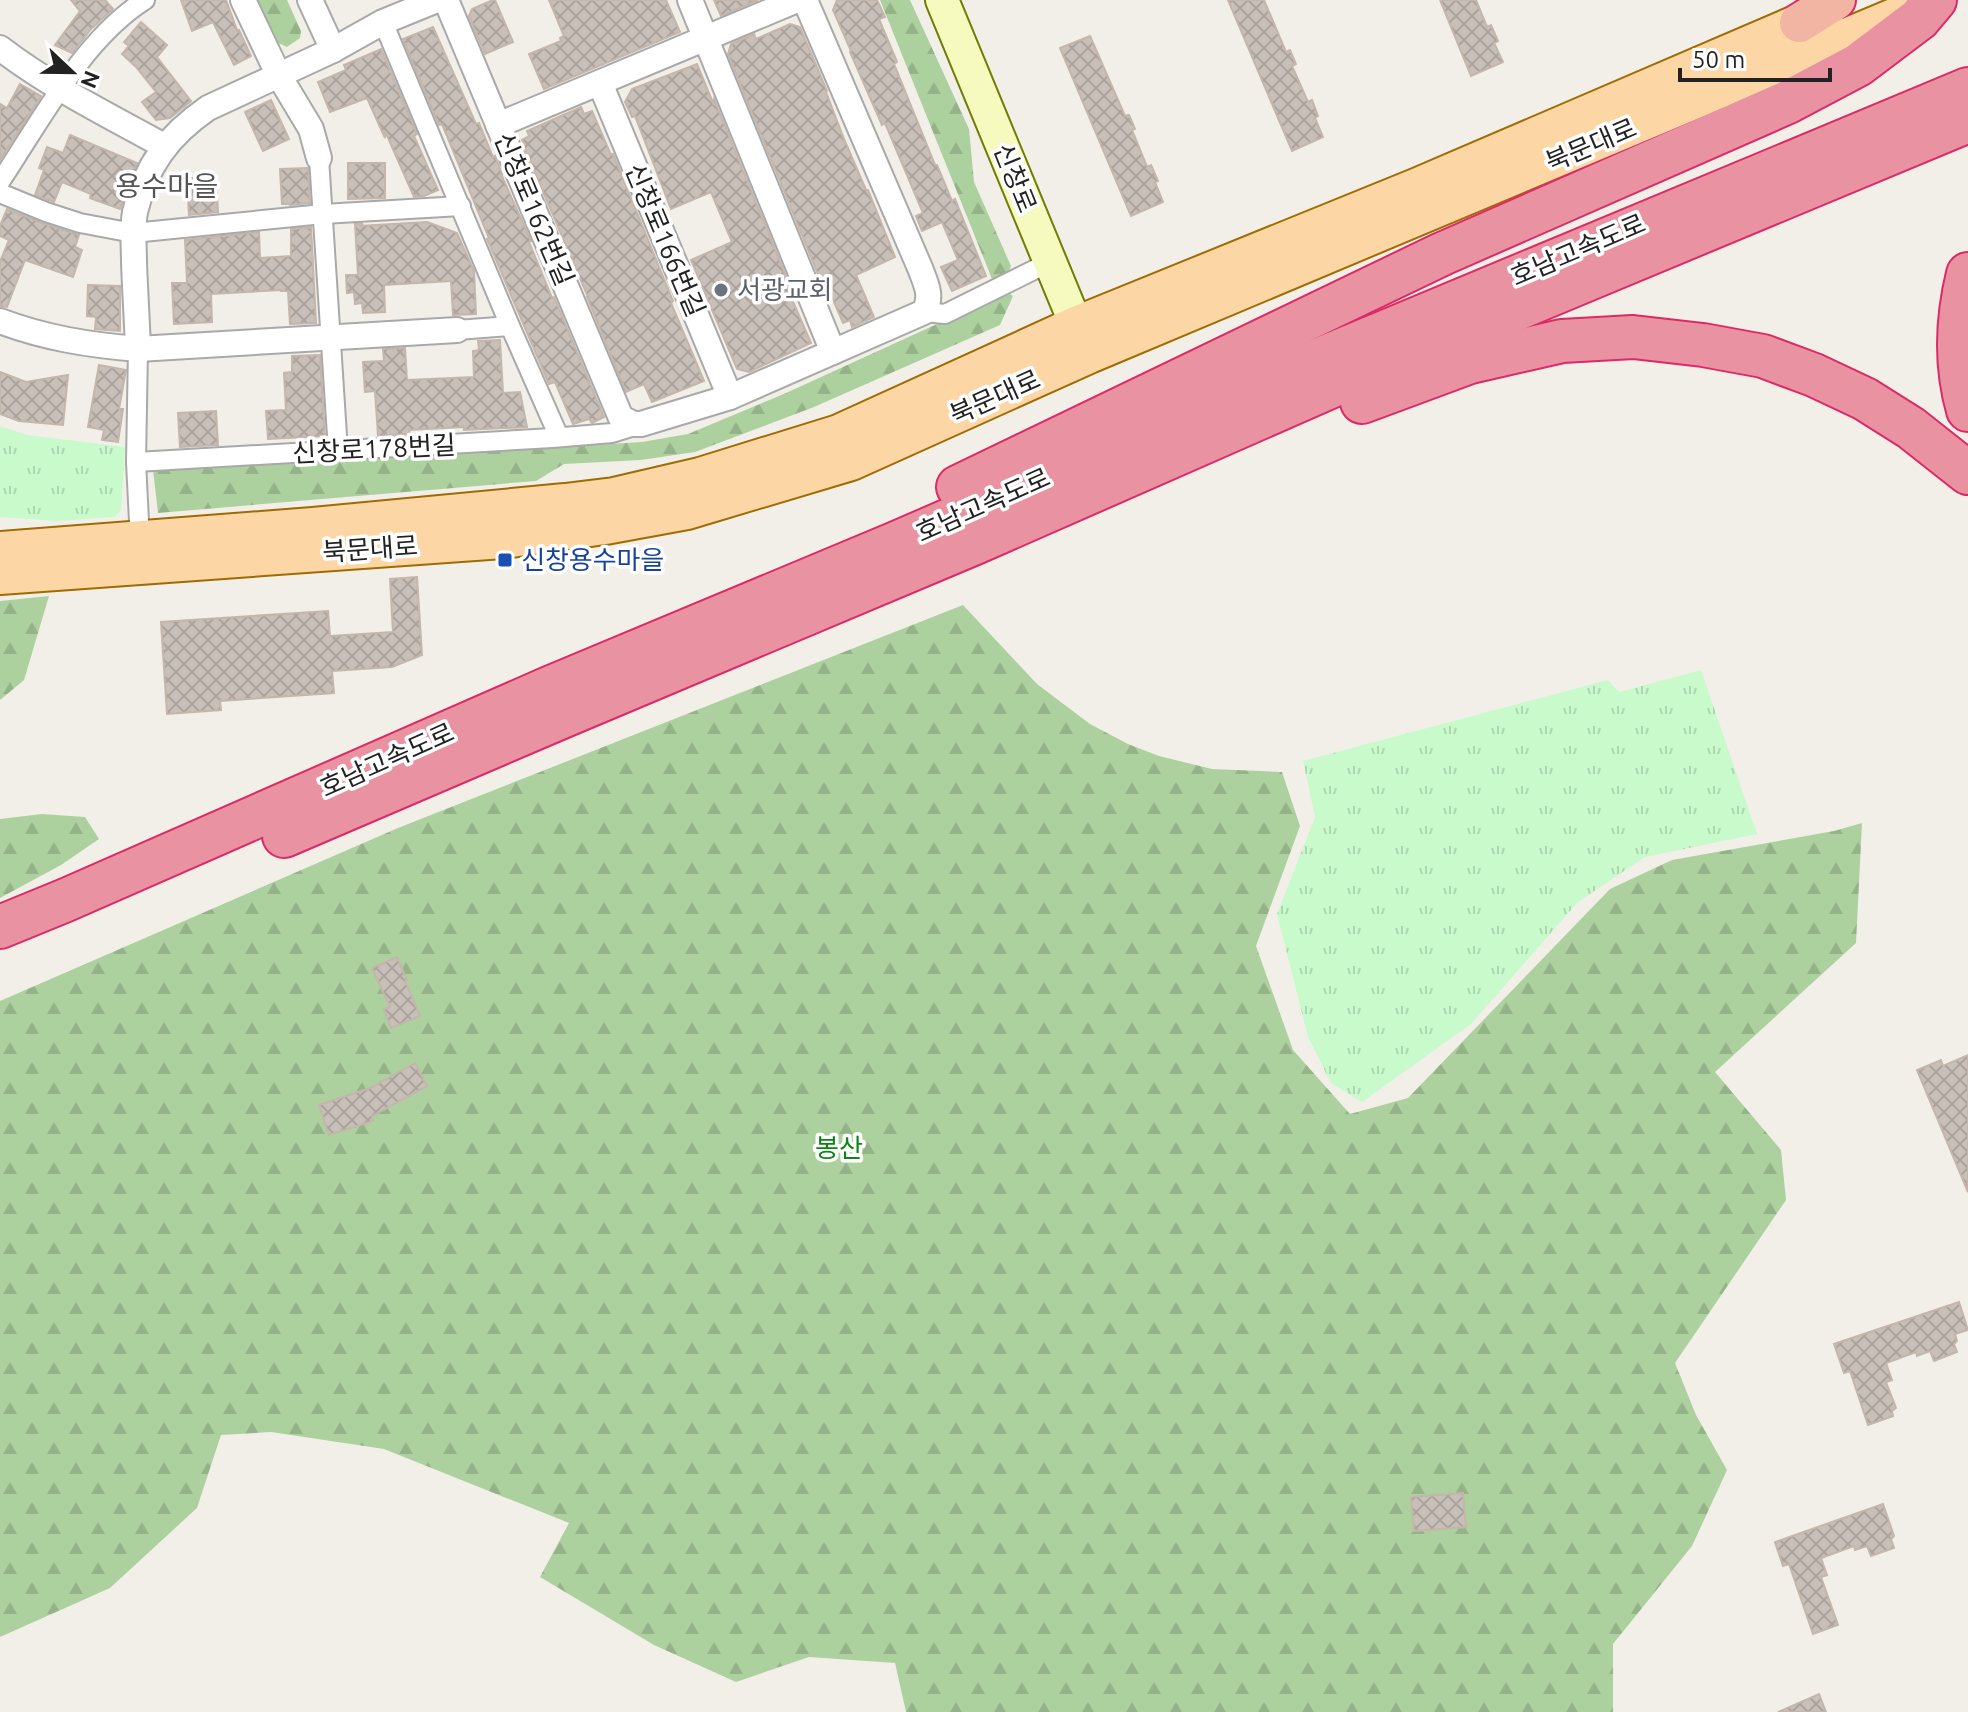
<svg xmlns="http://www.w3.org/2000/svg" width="1968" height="1712" font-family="Ubuntu,'Noto Sans KR',sans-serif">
	<defs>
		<pattern id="forest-firs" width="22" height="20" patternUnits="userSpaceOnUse" patternTransform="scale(2)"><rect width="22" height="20" fill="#add19e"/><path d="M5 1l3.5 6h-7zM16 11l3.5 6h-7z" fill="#95b388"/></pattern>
		<pattern id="park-tufts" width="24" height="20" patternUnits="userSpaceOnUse" patternTransform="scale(2)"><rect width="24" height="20" fill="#c8facc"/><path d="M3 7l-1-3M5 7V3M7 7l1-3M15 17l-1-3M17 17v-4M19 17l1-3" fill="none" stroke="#acd6af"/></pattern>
		<pattern id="building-cross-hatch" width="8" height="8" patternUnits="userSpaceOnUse" patternTransform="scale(2)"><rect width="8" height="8" fill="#c7bfb8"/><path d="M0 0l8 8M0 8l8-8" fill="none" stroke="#aba49e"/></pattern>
	</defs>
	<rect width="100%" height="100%" fill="#f2efe9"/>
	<g fill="url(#forest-firs)">
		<path d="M 257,0 L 287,0 L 301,31 L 300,38 L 287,47 L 276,42 Z"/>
		<path d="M 880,0 L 910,0 L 969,129 L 974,182 L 1011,266 L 1006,278 L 994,284 Z"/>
		<path d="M 1007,292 L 1013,296 L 1000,325 L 814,407 L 695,452 L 641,460 L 564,464 L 536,481 L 158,513 L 153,470 L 642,442 L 688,434 L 786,393 Z"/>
		<path d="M 49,596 L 24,680 L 0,700 L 0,601 Z"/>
		<path d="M 963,605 L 1037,684 L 1090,724 L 1128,744 L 1159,756 L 1212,769 L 1282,772 L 1300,826 L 1256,946 L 1293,1050 L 1350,1114 L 1408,1098 L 1610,889 L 1672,860 L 1834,831 L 1862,823 L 1856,943 L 1715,1072 L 1781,1150 L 1786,1200 L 1675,1363 L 1696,1415 L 1727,1470 L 1692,1546 L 1613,1644 L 1613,1712 L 906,1712 L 895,1663 L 809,1657 L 736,1682 L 654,1645 L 540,1577 L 569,1523 L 384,1449 L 271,1432 L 221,1435 L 197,1508 L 110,1588 L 0,1637 L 0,1001 L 398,828 Z"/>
		<path d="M 42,814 L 85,817 L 99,839 L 61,865 L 0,898 L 0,819 Z"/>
	</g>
	<g fill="url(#park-tufts)">
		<path d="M 0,426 L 27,435 L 125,447 L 121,510 L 115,517 L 57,521 L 0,517 Z"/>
		<path d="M 1701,670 L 1757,834 L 1645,857 L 1578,902 L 1471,1024 L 1362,1102 L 1331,1083 L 1308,1037 L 1277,914 L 1315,817 L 1303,761 L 1608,680 L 1619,692 Z"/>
	</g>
	<g fill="url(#building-cross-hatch)" stroke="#c4b6ab" stroke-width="2">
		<path d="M 71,0 L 105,0 L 113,9 L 91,29 L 72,53 L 55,45 L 80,11 Z"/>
		<path d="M 181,0 L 226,0 L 237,30 L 239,30 L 251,56 L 234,65 L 213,22 L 192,31 Z"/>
		<path d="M 493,0 L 495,0 L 513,42 L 485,54 L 469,16 L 472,9 Z"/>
		<path d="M 549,0 L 666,0 L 680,32 L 544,89 L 529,54 L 561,41 L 560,38 L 564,36 Z"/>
		<path d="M 714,0 L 758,0 L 721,16 Z"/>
		<path d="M 837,0 L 877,0 L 885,17 L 879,19 L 897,62 L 894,64 L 935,165 L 937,165 L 952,201 L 955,199 L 986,276 L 952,291 L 941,267 L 958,260 L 942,222 L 922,231 L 916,216 L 923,213 L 885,123 L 882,125 L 850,52 L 851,51 L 833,10 Z"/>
		<path d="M 1228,0 L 1264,0 L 1286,52 L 1290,50 L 1296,64 L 1292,66 L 1308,102 L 1312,100 L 1318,116 L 1315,118 L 1323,137 L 1292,151 Z"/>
		<path d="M 1440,0 L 1476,0 L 1487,27 L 1491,25 L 1498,41 L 1494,43 L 1503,62 L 1471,76 Z"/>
		<path d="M 141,22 L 167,45 L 157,57 L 191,101 L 170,118 L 156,120 L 142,102 L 156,92 L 136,67 L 122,54 L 129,46 L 124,42 Z"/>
		<path d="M 790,24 L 800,27 L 827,91 L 826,92 L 844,139 L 866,190 L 868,190 L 895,257 L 856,275 L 874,317 L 852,327 L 850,320 L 843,323 L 828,288 L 824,289 L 728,54 L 731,44 L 754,34 L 756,39 Z"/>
		<path d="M 433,27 L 476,124 L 479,123 L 493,157 L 495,156 L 502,174 L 501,174 L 531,241 L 529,242 L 552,298 L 554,297 L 604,417 L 592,423 L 589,419 L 573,424 L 555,382 L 549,384 L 487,239 L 489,238 L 442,124 L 439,125 L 403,39 Z"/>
		<path d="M 1090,36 L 1125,116 L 1129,115 L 1135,129 L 1132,130 L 1147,167 L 1151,165 L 1158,181 L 1155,182 L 1163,202 L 1131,216 L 1060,48 Z"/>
		<path d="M 381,49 L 417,134 L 414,136 L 438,190 L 424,196 L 414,197 L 385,131 L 385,138 L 367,98 L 330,112 L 318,82 L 346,70 L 344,65 Z"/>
		<path d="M 697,64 L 713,103 L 714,99 L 794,296 L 791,297 L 811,343 L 749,372 L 737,369 L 691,260 L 732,242 L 711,192 L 671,209 L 635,116 L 632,117 L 625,102 L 632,89 Z"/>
		<path d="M 20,84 L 41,96 L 0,160 L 0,104 L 7,108 Z"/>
		<path d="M 271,100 L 289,139 L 263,151 L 245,112 Z"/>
		<path d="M 581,107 L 584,114 L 592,111 L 611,155 L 613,154 L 673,301 L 671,303 L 704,381 L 652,402 L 644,384 L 626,392 L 587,297 L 588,297 L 523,145 L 524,144 L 522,140 L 529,136 L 527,131 Z"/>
		<path d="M 70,135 L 137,163 L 126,190 L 120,209 L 90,198 L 91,194 L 62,182 L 54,202 L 35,195 L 44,170 L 39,168 L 47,147 L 63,153 Z"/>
		<path d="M 348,163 L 385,163 L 385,198 L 348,199 Z"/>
		<path d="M 308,168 L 310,203 L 290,205 L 290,204 L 282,204 L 280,169 Z"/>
		<path d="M 216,177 L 218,212 L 189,215 L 187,178 Z"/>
		<path d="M 7,209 L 42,223 L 79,235 L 75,247 L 82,250 L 73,277 L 25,260 L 7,307 L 0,306 L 0,262 L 9,240 L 0,236 L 0,226 Z"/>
		<path d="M 427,222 L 457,233 L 474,271 L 476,314 L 453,315 L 451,281 L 384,285 L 385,312 L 363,313 L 362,303 L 355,304 L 354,292 L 347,293 L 346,275 L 358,275 L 355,224 L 363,224 L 359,226 Z"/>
		<path d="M 311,227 L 316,323 L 290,324 L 288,291 L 281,291 L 281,290 L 211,294 L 212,322 L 174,324 L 172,283 L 187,283 L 185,240 L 259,232 L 260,258 L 291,256 L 291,229 Z"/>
		<path d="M 88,285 L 120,286 L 120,331 L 95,329 L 96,317 L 87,316 Z"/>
		<path d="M 500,340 L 503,393 L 520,392 L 527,427 L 464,430 L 464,427 L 409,430 L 410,434 L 378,436 L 375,391 L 365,392 L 363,362 L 384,361 L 383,349 L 405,348 L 407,380 L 474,377 L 473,351 L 479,350 L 478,341 Z"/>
		<path d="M 320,355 L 325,436 L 268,439 L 266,411 L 286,410 L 284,373 L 292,372 L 292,356 Z"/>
		<path d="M 99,365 L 126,370 L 119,409 L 123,409 L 118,442 L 102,440 L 104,430 L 88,427 Z"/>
		<path d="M 0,372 L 26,382 L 68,375 L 63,425 L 19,421 L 0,414 Z"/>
		<path d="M 216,411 L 218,445 L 180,447 L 178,413 Z"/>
		<path d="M 417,577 L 422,655 L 392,667 L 332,671 L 334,693 L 220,701 L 221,710 L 167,714 L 161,622 L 328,611 L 330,636 L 393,632 L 390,579 Z"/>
		<path d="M 397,957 L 407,980 L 405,981 L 420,1016 L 391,1028 L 384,1009 L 390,1007 L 372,968 Z"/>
		<path d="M 1968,1055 L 1968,1192 L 1917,1070 L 1941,1060 L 1943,1066 Z"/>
		<path d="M 415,1063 L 427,1086 L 372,1116 L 373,1121 L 329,1135 L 319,1105 L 370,1088 Z"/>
		<path d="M 1959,1302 L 1968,1330 L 1955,1334 L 1957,1341 L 1954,1344 L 1957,1352 L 1934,1361 L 1930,1351 L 1917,1356 L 1916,1352 L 1886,1363 L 1892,1380 L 1886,1382 L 1896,1408 L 1892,1411 L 1893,1416 L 1868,1425 L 1850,1371 L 1844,1373 L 1834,1344 Z"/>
		<path d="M 1463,1493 L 1466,1527 L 1414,1531 L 1411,1497 Z"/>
		<path d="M 1883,1504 L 1894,1536 L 1891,1539 L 1894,1548 L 1871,1556 L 1867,1546 L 1855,1550 L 1854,1546 L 1821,1558 L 1827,1575 L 1821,1577 L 1838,1625 L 1813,1634 L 1789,1564 L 1783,1566 L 1775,1542 Z"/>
		<path d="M 1819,1694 L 1826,1712 L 1778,1712 Z"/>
	</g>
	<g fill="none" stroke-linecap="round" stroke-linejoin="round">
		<defs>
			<g id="pedestrian">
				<path d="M 383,22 L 510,326 L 559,437"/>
				<path d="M 319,158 L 338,451"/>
				<path d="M 0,182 C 40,122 83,39 145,0"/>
				<path d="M 0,193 L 46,212 L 80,223 L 133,233 L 323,214 L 461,206"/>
				<path d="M 924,312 L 945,314 L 1050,262"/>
				<path d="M 457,330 L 510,326"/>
				<path d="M 138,349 L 136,462 L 139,521"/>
				<path d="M 136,462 L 552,438 L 612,433 L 641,424"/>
			</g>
			<g id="minor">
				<path d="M 243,0 L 278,74 L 311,129 L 319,158"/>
				<path d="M 310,0 L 333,50"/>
				<path d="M 446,0 L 621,418 L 634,424 L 641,424 L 730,397 L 924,312 C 933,296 926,284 920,268 L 805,0"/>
				<path d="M 690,0 L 833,352"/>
				<path d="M 0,48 C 51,87 108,115 164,146"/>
				<path d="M 600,83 L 730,397"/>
				<path d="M 498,125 L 797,0"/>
				<path d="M 0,321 C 45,338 89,345 138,349 L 457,330"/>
				<path d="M 138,349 C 137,320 135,291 134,262 C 134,246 132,228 135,212 C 146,165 169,135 208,108 L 333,50 L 383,22 L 437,0"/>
			</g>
			<path id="secondary" d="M 942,0 L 1086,349"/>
			<g id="primary">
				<path d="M 0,550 L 313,526 L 565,502 L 614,496 L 700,476 L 839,433 L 1076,325 L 1416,187 L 1826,11"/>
				<path d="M 0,576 L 503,540 L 605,526 L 687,511 L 851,462 L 1089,355 L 1922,5"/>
			</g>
			<path id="trunk" d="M 1799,23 L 1836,0"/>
			<g id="motorway">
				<path d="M 1968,274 C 1957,319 1955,365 1968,410"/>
				<path d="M 1362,402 L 1470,362 L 1562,341 L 1633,337 L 1703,345 L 1763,356 L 1814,375 L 1865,399 L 1911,428 L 1968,473"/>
				<path d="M 958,487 L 1442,254 L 1788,102 L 1858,65 L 1919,19 L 1935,0"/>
				<path d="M 284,836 L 564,716 L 975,543 L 1339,383 L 1968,121"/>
				<path d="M 0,927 L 66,900 L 549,688 L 894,544 L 1315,361 L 1968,89"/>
			</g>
		</defs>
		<use href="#pedestrian" stroke="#a9a9a9" stroke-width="22"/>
		<use href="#minor" stroke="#a9a9a9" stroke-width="28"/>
		<use href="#secondary" stroke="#707d05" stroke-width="36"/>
		<use href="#primary" stroke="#a06b00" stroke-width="40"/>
		<use href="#trunk" stroke="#dc2a67" stroke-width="42"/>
		<use href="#motorway" stroke="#dc2a67" stroke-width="46"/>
		<use href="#pedestrian" stroke="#fff" stroke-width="18"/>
		<use href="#minor" stroke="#fff" stroke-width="24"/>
		<use href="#secondary" stroke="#f7fabf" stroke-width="32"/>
		<use href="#primary" stroke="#fcd6a4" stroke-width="36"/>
		<use href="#trunk" stroke="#f2b4a3" stroke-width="38"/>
		<use href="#motorway" stroke="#e892a2" stroke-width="42"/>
	</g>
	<circle fill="#6b7280" stroke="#fff" stroke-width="3" cx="721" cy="290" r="8"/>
	<rect fill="#1a4fb4" stroke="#fff" stroke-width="3" x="497" y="552" width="16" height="16" rx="4"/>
	<g text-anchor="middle" stroke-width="7" stroke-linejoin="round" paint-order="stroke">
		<g font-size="26" fill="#222" stroke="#fff">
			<text transform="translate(1591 145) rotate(-23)" y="9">북문대로</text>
			<text transform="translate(1015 178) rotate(68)" y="9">신창로</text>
			<text transform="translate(534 209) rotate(67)" y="9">신창로162번길</text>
			<text transform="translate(665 240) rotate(67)" y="9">신창로166번길</text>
			<text transform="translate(1578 250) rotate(-23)" y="9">호남고속도로</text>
			<text transform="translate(995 397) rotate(-24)" y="9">북문대로</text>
			<text transform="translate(374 449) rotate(-3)" y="9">신창로178번길</text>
			<text transform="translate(983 505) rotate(-24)" y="9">호남고속도로</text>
			<text transform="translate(370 549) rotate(-4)" y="9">북문대로</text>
			<text transform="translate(387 760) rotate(-24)" y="9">호남고속도로</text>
		</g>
		<g font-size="26" fill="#5b616d" stroke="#fff" text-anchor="start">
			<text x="737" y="299">서광교회</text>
		</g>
		<g font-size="26" fill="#164399" stroke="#fff" text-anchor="start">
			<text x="521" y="569">신창용수마을</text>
		</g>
		<g font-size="26" fill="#0c8416" stroke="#fff">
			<text x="839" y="1157">봉산</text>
		</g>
		<g font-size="28" fill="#555" stroke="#fff">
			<text x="167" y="196">용수마을</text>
		</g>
	</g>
	<g transform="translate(72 72) rotate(112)" stroke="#ffffff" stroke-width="6" paint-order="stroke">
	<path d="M0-6L14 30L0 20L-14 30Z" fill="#222222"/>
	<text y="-12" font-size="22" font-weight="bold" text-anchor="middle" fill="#222222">N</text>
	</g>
	<path d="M1680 68v12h150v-12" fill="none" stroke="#222222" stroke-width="4"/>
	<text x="1692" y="68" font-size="24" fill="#222222" stroke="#ffffff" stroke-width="6" paint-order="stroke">50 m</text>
</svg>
